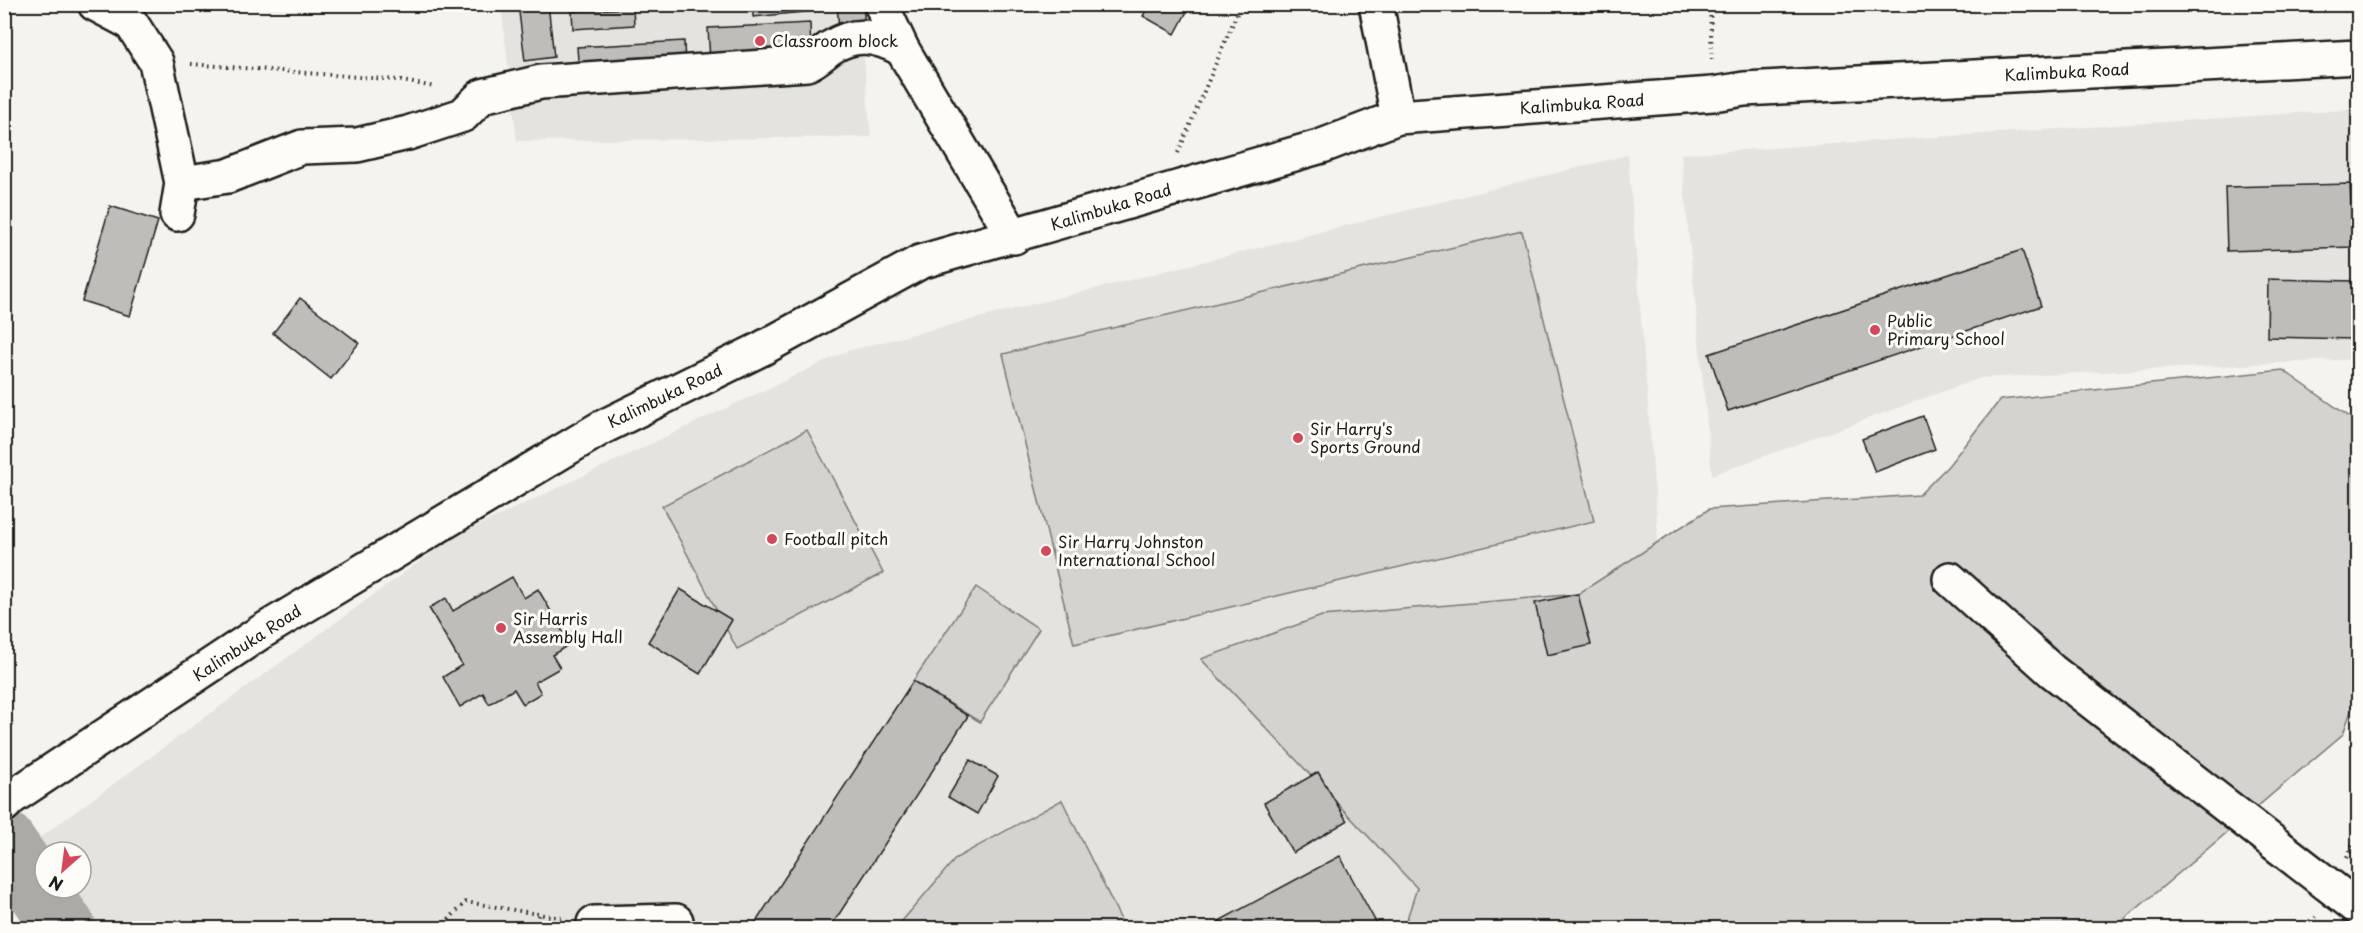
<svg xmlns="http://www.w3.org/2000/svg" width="2363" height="933" font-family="'Playpen Sans',sans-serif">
	<rect width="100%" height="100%" fill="#f4f3ee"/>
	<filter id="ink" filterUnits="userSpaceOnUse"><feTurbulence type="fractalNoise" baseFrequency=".0167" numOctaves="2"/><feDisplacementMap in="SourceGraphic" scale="12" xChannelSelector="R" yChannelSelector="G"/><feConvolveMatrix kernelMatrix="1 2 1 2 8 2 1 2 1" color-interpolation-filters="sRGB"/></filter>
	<g filter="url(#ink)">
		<g fill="#e4e3de">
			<path d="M 501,5 L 859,5 L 871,137 L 517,141 Z"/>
			<path d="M 2358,109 L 2358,359 L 1980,378 L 1712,475 L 1681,154 Z"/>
			<path d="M 1628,155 L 1657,520 L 1669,833 L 1646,928 L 95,928 L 67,888 L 81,888 L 81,852 L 45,852 L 45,855 L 35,841 L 452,538 L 847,351 Z"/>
		</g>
		<g fill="#d4d3cf" stroke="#787876" stroke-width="1.5">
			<path d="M 1522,231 L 1594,521 L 1074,644 L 1003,354 Z"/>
			<path d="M 2283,370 L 2358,423 L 2358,691 L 2343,734 L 2114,928 L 1404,928 L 1417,888 L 1201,659 L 1322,616 L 1578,594 L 1709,509 L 1919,495 L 1948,466 L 2000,400 Z"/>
			<path d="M 807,430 L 883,573 L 737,649 L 662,506 Z"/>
			<path d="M 976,587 L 1039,629 L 980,722 L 913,681 Z"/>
			<path d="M 1062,800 L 1125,928 L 896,928 L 956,858 Z"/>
		</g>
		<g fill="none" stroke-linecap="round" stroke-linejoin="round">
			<path stroke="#abaaa6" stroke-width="62" d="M 4,841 L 65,928"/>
		</g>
		<g fill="#bebdba" stroke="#1c1c1c" stroke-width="1.5">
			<path d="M 518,4 L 548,4 L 554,57 L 525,61 Z"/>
			<path d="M 753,4 L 813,4 L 814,11 L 753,17 Z"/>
			<path d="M 837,4 L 863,4 L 865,28 L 839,30 Z"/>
			<path d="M 1150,4 L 1191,4 L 1175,34 L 1143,16 Z"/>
			<path d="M 633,8 L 634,25 L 573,29 L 572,11 Z"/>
			<path d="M 810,23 L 811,54 L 710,60 L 708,28 Z"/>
			<path d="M 684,41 L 685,68 L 579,74 L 577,47 Z"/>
			<path d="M 2350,184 L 2353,247 L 2227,251 L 2225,187 Z"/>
			<path d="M 110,206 L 158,221 L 130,316 L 82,301 Z"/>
			<path d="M 2022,250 L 2041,306 L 1728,411 L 1709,354 Z"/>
			<path d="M 2268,279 L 2354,281 L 2353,339 L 2267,337 Z"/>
			<path d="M 300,298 L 359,343 L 331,379 L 273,333 Z"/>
			<path d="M 1923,416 L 1935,449 L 1875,472 L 1862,439 Z"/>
			<path d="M 512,577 L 524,598 L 538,589 L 570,644 L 552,655 L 560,668 L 535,682 L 541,693 L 523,704 L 514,689 L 489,704 L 483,693 L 460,707 L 443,677 L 462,665 L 429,608 L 446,598 L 453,611 Z"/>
			<path d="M 680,589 L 732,620 L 700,674 L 648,642 Z"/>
			<path d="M 1578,594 L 1591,645 L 1547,655 L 1535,603 Z"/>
			<path d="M 913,681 L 968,716 L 830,928 L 752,928 Z"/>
			<path d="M 970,760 L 998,776 L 977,814 L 948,797 Z"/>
			<path d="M 1318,772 L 1347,821 L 1293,853 L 1264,803 Z"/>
			<path d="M 1340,856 L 1379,928 L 1223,928 L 1219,921 Z"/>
		</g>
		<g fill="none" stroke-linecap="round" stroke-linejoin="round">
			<defs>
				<g id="minor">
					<path d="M 95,4 L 131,23 L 156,62 L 182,183 L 177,214"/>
					<path d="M 881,4 L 902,49 L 1014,237"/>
					<path d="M 1376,4 L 1398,117"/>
					<path d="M 182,183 L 228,176 L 302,147 L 357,145 L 408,133 L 463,115 L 482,96 L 541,82 L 807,64 C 816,60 822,54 830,48 C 855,31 877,36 902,49"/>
					<path d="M 1950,579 L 2052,671 L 2358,908"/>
					<path d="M 4,805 L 11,798 L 261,632 L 601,428 L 761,349 L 920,262 L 1322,146 L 1398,117 L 1713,94 L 1744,89 L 2358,57"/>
					<path d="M 594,923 L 676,921"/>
				</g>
			</defs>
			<use href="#minor" stroke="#1c1c1c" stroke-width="38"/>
			<g stroke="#1c1c1c" stroke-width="4" stroke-dasharray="1.5 4.5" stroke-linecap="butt">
				<path d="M 1710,4 L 1712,61"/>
				<path d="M 191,64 L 397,80 L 435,87"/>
				<path d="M 1178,153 L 1241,4"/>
				<path d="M 2347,858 L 2358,834"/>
				<path d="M 440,928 L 466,902 L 562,918"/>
				<path d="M 535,928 L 539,914"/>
				<path d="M 2309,928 L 2316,917"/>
			</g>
			<use href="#minor" stroke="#fdfcf7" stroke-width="33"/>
		</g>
	</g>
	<g fill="#d1495b" stroke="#fdfcf7" stroke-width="2">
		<circle cx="760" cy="41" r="6"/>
		<circle cx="1875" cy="330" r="6"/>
		<circle cx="1298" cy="438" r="6"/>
		<circle cx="772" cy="539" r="6"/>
		<circle cx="1046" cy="551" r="6"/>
		<circle cx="501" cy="628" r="6"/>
	</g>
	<g text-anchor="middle" stroke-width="6" stroke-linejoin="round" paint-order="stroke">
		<g font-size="16" fill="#1c1c1c" stroke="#fdfcf7" text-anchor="start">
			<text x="772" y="47">Classroom block</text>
			<text x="1887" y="327">Public<tspan x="1887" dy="18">Primary School</tspan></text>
			<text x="1310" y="435">Sir Harry's<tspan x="1310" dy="18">Sports Ground</tspan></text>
			<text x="784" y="545">Football pitch</text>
			<text x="1058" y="548">Sir Harry Johnston<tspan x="1058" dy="18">International School</tspan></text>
			<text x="513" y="625">Sir Harris<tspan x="513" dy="18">Assembly Hall</tspan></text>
		</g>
		<g font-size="16" fill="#1c1c1c" stroke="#fdfcf7">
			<text transform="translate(2067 72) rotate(-3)" y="6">Kalimbuka Road</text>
			<text transform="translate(1582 104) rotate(-4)" y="6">Kalimbuka Road</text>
			<text transform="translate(1111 207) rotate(-17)" y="6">Kalimbuka Road</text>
			<text transform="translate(665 396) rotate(-26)" y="6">Kalimbuka Road</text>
			<text transform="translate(247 643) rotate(-33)" y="6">Kalimbuka Road</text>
		</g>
	</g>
	<rect width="2363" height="933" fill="none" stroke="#fdfcf7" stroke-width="24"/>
	<rect x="12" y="12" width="2339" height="909" fill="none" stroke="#1c1c1c" stroke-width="2" filter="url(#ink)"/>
	<g transform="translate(63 870) rotate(208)"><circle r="28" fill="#fdfcf7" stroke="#a3a29f" stroke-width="1.5"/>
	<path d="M0-4.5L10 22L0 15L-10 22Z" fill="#d1495b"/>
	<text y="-9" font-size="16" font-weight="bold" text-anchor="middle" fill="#1c1c1c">N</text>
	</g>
</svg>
